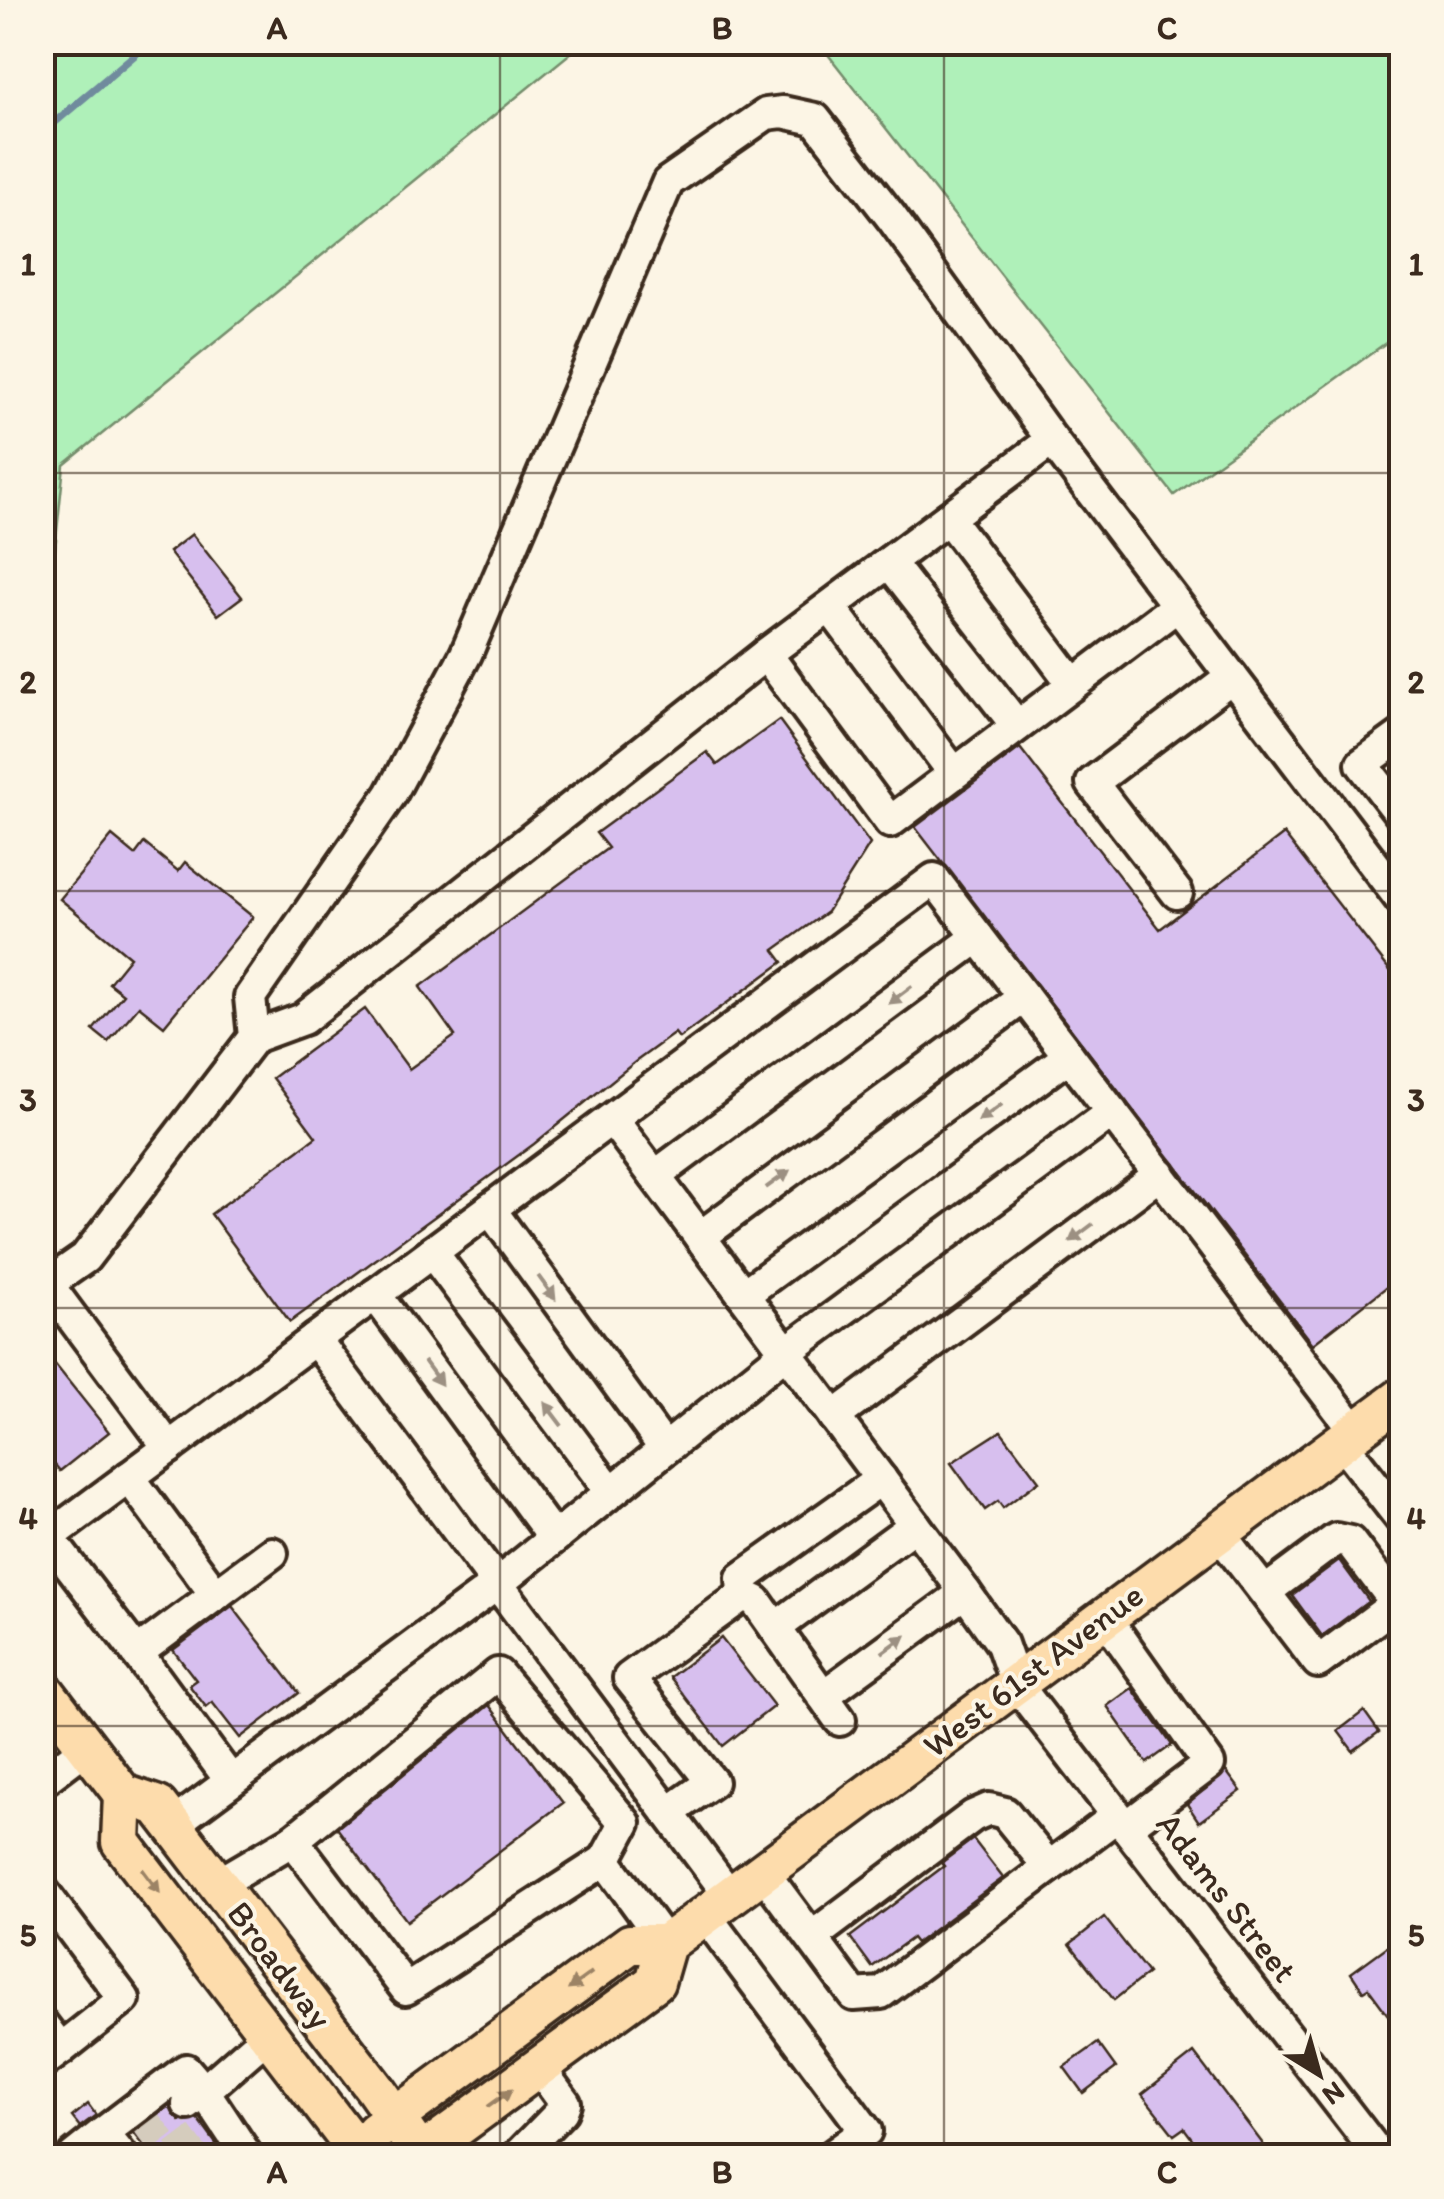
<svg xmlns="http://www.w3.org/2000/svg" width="1444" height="2199" font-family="Itim,sans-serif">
	<rect width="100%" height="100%" fill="#fcf5e5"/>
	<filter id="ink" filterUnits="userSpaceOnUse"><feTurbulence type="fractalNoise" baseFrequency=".01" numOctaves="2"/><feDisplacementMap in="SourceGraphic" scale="20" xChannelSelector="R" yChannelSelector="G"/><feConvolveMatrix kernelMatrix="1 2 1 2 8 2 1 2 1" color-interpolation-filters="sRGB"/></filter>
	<g filter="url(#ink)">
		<g fill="#aff0b9" stroke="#758d6c" stroke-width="2.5">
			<path d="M 43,42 L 583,43 L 64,465 L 43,663 Z"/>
			<path d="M 819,43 L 1401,43 L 1401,332 L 1174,495 Z"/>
		</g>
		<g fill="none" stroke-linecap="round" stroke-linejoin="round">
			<path stroke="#6f8b9d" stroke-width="8" d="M 42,133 L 150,42"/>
		</g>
		<g fill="#d7bfee" stroke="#3b2a1e" stroke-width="2.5">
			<path d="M 192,534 L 242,597 L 218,615 L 169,552 Z"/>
			<path d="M 779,720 L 870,844 L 827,912 L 774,950 L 783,962 L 679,1038 L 675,1033 L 635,1062 L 534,1144 L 290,1322 L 211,1214 L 316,1137 L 272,1078 L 365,1009 L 409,1069 L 455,1036 L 420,987 L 608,848 L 596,833 L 707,752 L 717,765 Z"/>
			<path d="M 1020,748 L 1160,929 L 1284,834 L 1402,986 L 1402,1275 L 1313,1344 L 915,827 Z"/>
			<path d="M 112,836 L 135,855 L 144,843 L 178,871 L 185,862 L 253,917 L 164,1026 L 139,1006 L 108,1042 L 93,1030 L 123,994 L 109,983 L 130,957 L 60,899 Z"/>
			<path d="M 42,1348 L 109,1432 L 60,1471 L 42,1449 Z"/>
			<path d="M 1001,1431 L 1039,1481 L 1003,1508 L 998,1501 L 985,1510 L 951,1463 Z"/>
			<path d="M 1339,1560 L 1369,1601 L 1322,1636 L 1292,1595 Z"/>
			<path d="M 232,1606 L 299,1693 L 240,1738 L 212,1702 L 206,1707 L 189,1685 L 196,1680 L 173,1650 Z"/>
			<path d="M 721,1638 L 774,1706 L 723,1746 L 670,1677 Z"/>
			<path d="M 1132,1688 L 1172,1745 L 1147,1763 L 1107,1706 Z"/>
			<path d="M 489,1705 L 563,1803 L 407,1921 L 337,1828 Z"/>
			<path d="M 1364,1711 L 1379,1732 L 1353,1751 L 1338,1731 Z"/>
			<path d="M 1226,1771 L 1241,1791 L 1199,1822 L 1187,1804 Z"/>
			<path d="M 973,1839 L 1003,1878 L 916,1943 L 912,1938 L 872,1967 L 850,1937 L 944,1866 L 941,1863 Z"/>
			<path d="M 1104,1917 L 1148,1973 L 1114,2000 L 1070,1944 Z"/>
			<path d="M 1388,1946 L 1402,1965 L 1402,2034 L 1368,1988 L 1363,1991 L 1351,1973 Z"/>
			<path d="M 1098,2043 L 1116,2068 L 1083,2093 L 1064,2067 Z"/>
			<path d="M 1194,2053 L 1263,2144 L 1247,2156 L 1205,2156 L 1184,2128 L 1174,2135 L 1142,2094 Z"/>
			<path d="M 88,2104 L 96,2115 L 80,2127 L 72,2117 Z"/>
			<path d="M 169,2106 L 180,2121 L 198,2119 L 225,2156 L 152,2156 L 134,2133 Z"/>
		</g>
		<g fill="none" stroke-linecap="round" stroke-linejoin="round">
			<g stroke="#d5ccbd" stroke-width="30" stroke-dasharray="30 15" stroke-linecap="butt">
				<path d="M 141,2140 L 188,2104"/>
				<path d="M 175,2156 L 208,2131"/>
			</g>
			<defs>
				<g id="minor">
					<path d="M 948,518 L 1073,684"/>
					<path d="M 889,562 L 1017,726"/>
					<path d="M 830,607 L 954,773"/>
					<path d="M 766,654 L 1052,440"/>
					<path d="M 1402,735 L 1362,764 L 1402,816"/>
					<path d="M 1177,893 L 1092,783 L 1232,677"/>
					<path d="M 254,1037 L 303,1019 L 766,654 L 890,822 L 1177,606"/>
					<path d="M 612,1119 L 965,1592 L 1002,1644 L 1016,1684 L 1380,2156"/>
					<path d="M 655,1176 L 978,937"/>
					<path d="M 490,1209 L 665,1449"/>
					<path d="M 700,1237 L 1024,997"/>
					<path d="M 432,1252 L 611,1492"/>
					<path d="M 42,1277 L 169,1448"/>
					<path d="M 42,1288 L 85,1258 L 254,1037 L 250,997 L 391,794 L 466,654 L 668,182 L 766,114 L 783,112 L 815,119 L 892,218 L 1052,440 L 1402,901"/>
					<path d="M 375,1294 L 554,1538"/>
					<path d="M 743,1295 L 1069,1056"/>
					<path d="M 315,1339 L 730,1896"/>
					<path d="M 834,1417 L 1160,1174"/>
					<path d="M 1341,1442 L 1402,1520"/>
					<path d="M 129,1477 L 216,1595"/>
					<path d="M 42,1529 L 137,1653"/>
					<path d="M 1219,1533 L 1318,1662 L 1393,1606 L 1390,1595 L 1350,1542 L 1336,1539 L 1265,1592"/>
					<path d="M 42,1542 L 934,879 L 1355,1431"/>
					<path d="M 743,1595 L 742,1578 L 881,1479"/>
					<path d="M 1105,1617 L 1209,1764 L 1126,1827"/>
					<path d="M 775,1628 L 915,1525"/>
					<path d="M 823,1696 L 965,1592"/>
					<path d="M 42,1781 L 87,1747"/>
					<path d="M 231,1781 L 137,1653 L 272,1553"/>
					<path d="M 668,1813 L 712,1782 L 629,1678 L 743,1595 L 756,1601 L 840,1720"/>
					<path d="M 172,1825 L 497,1584 L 786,1352 L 1112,1112"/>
					<path d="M 293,1840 L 498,1674 L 625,1823 L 605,1860"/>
					<path d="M 763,1872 L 854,1995 L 881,1993 L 1117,1816"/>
					<path d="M 218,1884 L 293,1840 L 406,1989 L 605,1860 L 666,1944"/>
					<path d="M 42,1890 L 124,1999 L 61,2049"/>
					<path d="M 705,1915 L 866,2131 L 832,2156"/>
					<path d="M 812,1937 L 973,1816 L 989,1809 L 1005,1813 L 1049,1867"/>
					<path d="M 42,2024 L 61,2049 L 42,2063"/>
					<path d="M 121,2155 L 103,2133 L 186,2070 L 204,2091 L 188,2104"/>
					<path d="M 74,2156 L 103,2133"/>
					<path d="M 247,2156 L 204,2091 L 268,2035"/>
					<path d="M 518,2156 L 562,2111 L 565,2103 L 540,2069"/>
				</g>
				<g id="major">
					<path d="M 42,1688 L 123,1794 L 158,1806 L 375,2089 L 422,2156"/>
					<path d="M 123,1794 L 121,1842 L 361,2156"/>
					<path d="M 375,2132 L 630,1944 L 666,1944"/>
					<path d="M 418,2156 L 655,1982 L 666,1944 L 1402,1397"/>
				</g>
			</defs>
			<use href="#minor" stroke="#3b2a1e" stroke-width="38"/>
			<use href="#major" stroke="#3b2a1e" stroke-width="45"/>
			<use href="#minor" stroke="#fcf5e5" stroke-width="30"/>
			<use href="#major" stroke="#fddcac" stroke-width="38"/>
		</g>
		<defs><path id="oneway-solid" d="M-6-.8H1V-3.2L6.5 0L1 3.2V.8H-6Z" transform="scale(2.5)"/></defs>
		<g fill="#9c9082">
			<use href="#oneway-solid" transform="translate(900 995) rotate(143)"/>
			<use href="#oneway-solid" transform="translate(990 1113) rotate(144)"/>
			<use href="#oneway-solid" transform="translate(778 1179) rotate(-36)"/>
			<use href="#oneway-solid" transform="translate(1081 1233) rotate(143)"/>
			<use href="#oneway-solid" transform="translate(547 1288) rotate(54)"/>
			<use href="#oneway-solid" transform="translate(433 1373) rotate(54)"/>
			<use href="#oneway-solid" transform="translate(553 1414) rotate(-127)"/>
			<use href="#oneway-solid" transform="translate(894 1644) rotate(-36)"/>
		</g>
		<g fill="#9c8365">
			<use href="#oneway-solid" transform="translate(151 1881) rotate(53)"/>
			<use href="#oneway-solid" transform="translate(580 1981) rotate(144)"/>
			<use href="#oneway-solid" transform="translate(500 2098) rotate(-36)"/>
		</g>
	</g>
	<path fill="none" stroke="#3b2a1e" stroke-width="2.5" stroke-opacity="0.55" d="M 500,42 L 500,2156M 944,42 L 944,2156M 42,473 L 1402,473M 42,891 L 1402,891M 42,1308 L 1402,1308M 42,1726 L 1402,1726"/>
	<g text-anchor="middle" stroke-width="8" stroke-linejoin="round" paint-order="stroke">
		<g font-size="35" fill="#3b2a1e" stroke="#fcf5e5">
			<text transform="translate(1033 1670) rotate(-37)" y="12">West 61st Avenue</text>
			<text transform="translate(1227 1897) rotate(52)" y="12">Adams Street</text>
			<text transform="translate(280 1965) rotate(53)" y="12">Broadway</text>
		</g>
	</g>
	<rect width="1444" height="2199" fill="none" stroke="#fcf5e5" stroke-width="110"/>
	<g transform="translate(1319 2074) rotate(143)" stroke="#fcf5e5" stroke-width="8" paint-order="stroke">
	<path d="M0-8L18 38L0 25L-18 38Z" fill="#3b2a1e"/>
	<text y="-15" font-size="28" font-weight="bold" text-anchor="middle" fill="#3b2a1e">N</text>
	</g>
	<rect x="55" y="55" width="1334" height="2089" fill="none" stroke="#3b2a1e" stroke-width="4"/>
	<g font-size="32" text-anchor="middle" font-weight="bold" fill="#3b2a1e">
		<text x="277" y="39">A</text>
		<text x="722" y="39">B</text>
		<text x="1167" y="39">C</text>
		<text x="28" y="275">1</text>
		<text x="1416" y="275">1</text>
		<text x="28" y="693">2</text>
		<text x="1416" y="693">2</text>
		<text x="28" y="1111">3</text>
		<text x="1416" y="1111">3</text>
		<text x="28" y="1529">4</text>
		<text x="1416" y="1529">4</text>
		<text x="28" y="1946">5</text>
		<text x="1416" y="1946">5</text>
		<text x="277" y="2183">A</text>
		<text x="722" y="2183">B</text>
		<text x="1167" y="2183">C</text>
	</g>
</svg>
